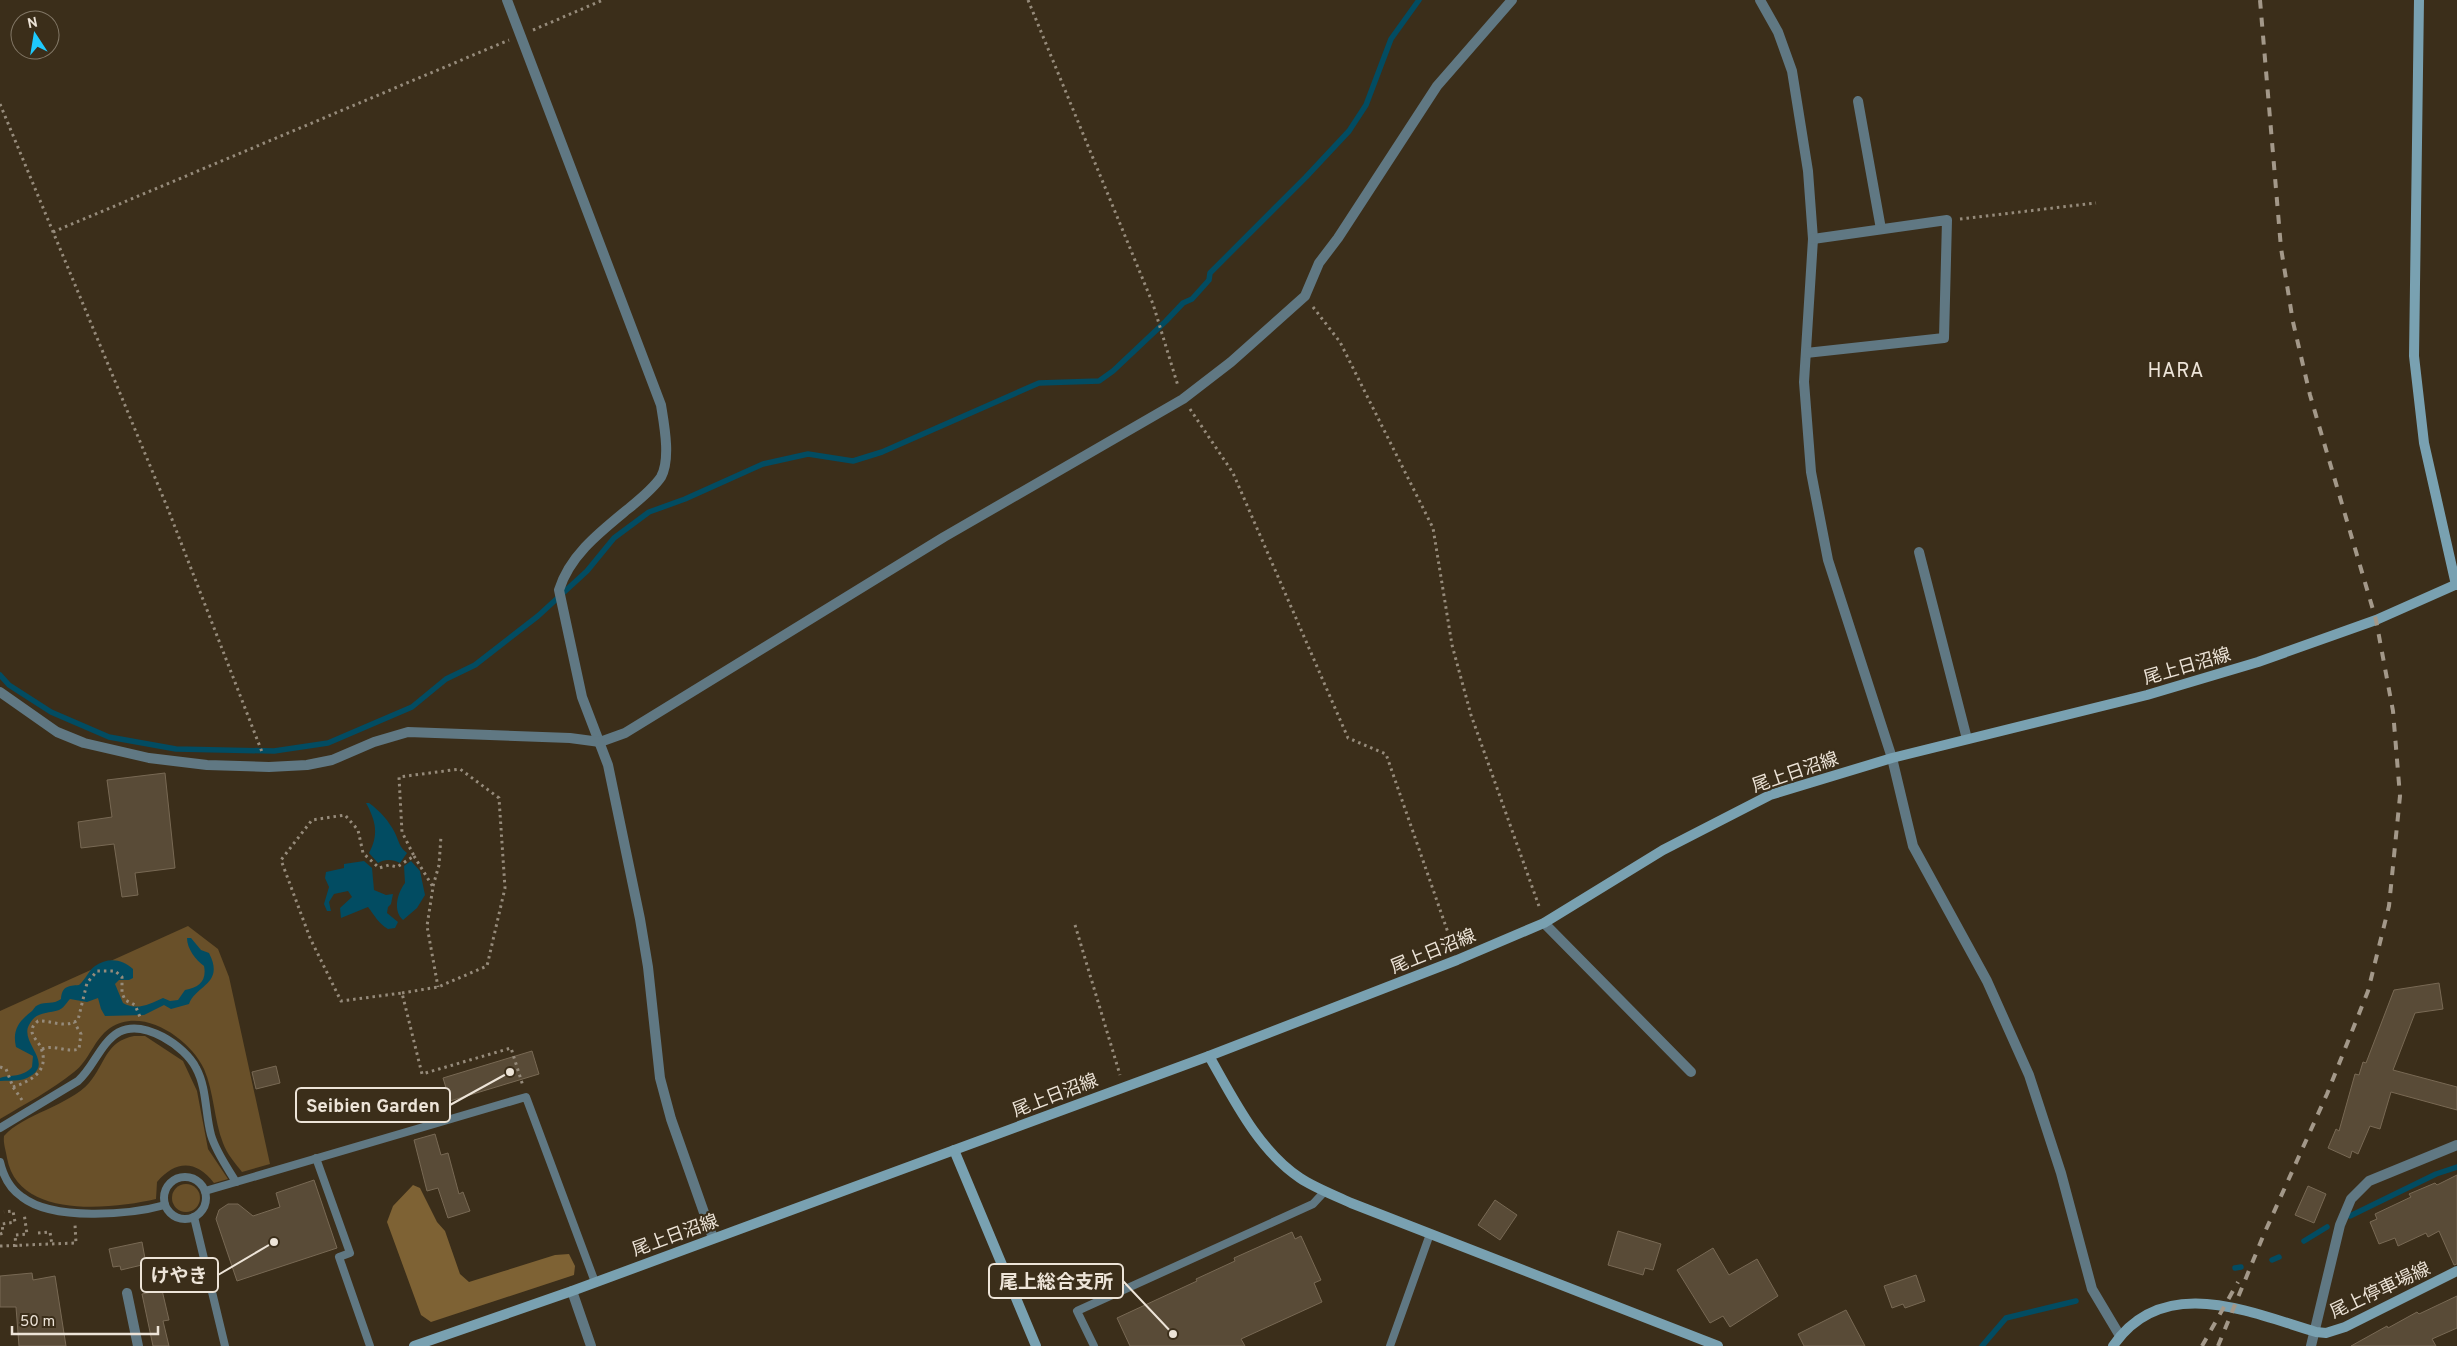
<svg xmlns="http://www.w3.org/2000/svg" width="2457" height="1346" font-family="Overpass,'Noto Sans JP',sans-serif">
	<rect width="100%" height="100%" fill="#3b2e1a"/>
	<g fill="#695029">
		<path d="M 188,926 L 218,949 L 229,977 L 270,1164 L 242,1172 C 235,1163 227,1154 223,1143 C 214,1120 214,1092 204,1069 C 190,1039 143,1006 110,1028 C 94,1039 89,1061 74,1072 C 52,1090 25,1104 0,1119 L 0,1011 Z"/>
		<path d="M 134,1036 L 145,1036 L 183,1061 L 197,1091 L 208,1149 L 228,1179 L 214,1183 C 196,1160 176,1160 157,1182 L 156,1199 C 112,1209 18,1220 7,1158 C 6,1151 3,1143 4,1136 C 22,1115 70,1105 89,1083 C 106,1063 105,1042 134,1036 Z"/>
		<circle cx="186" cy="1198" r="14"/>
	</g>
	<path fill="#7e6234" d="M 413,1185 L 420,1188 L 437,1222 L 445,1231 L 460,1274 L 469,1282 L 555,1255 L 569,1254 L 575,1266 L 574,1275 L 431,1322 L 421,1315 L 387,1222 L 393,1206 Z"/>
	<g fill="#024c62">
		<path d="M 366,803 L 369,803 C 380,811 389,821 395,833 C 399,841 399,847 407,853 L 400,863 C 393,859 384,859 378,863 L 369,853 C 379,835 376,821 366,803 Z"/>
		<path d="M 364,861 L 372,868 L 374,890 L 386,895 L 393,894 L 391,904 L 388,907 L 387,913 L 398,922 L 395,928 L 388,929 C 378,923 375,916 368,907 L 341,918 L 340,908 L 352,897 L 348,891 L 334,894 L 329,902 L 331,911 L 327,911 L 324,904 L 329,887 L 325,878 L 326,872 L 344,868 L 344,864 Z"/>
		<path d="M 411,861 L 420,871 L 425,895 L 417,908 L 403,920 C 392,910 398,892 405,883 L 404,866 Z"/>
		<path d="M 187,938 L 191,938 L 201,950 L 209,953 C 225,984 196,985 189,1004 L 171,1009 L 164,1005 L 144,1015 L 105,1016 L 101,1009 L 98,998 L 87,1002 L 70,999 C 66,1003 64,1008 59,1010 C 47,1014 36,1011 29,1025 C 19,1043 57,1064 27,1078 C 19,1082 9,1080 0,1081 L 0,1078 C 12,1074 22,1078 32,1067 L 33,1056 L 16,1047 C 12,1030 19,1021 32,1011 C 35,1008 34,1007 38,1005 C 46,1001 53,1005 61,999 C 62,986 68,986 79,985 C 86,979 89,970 95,966 C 108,957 122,959 133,969 L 133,978 L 129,980 L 119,980 L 115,984 L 123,1003 C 137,1011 150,1004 163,998 L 170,1001 L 178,1000 L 185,990 C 199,988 207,981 204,966 C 196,960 187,949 187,938 Z"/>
	</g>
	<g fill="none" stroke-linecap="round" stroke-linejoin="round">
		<g stroke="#024c62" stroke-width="5.5">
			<path d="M 0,675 L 9,685 L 51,712 L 109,737 L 176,749 L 274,751 L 328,743 L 412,707 L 446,679 L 475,665 L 538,616 L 587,571 L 614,538 L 649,512 L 685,499 L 763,464 L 808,454 L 853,461 L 882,452 L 1039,383 L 1099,381 L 1113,371 L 1166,321 L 1183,303 L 1192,299 L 1209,280 L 1210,273 L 1306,177 L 1349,131 L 1366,105 L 1391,39 L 1419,0"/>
			<path d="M 2350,1216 L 2436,1174 L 2457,1167"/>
			<path d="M 2304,1241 L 2327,1227"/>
			<path d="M 2272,1260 L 2279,1257"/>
			<path d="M 2235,1268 L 2241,1267"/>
			<path d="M 1982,1346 L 2006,1318 L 2076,1301"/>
		</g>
	</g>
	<g fill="#594b37" stroke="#786954">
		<path d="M 165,773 L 175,868 L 135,873 L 138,895 L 122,897 L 114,844 L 81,848 L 78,822 L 112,817 L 107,780 Z"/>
		<path d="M 2439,983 L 2443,1009 L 2415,1013 L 2393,1070 L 2457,1087 L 2457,1110 L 2391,1092 L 2380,1129 L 2370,1126 L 2358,1154 L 2352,1151 L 2350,1158 L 2328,1148 L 2336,1129 L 2339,1131 L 2355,1074 L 2359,1075 L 2363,1062 L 2366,1063 L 2394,990 Z"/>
		<path d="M 532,1051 L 539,1074 L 450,1101 L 443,1078 Z"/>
		<path d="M 276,1066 L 280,1083 L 256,1089 L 252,1072 Z"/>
		<path d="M 435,1134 L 441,1155 L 448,1153 L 459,1194 L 463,1192 L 470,1211 L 448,1218 L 438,1188 L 427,1191 L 414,1140 Z"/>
		<path d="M 2457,1175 L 2457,1264 L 2454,1265 L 2439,1231 L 2428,1237 L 2426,1233 L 2398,1246 L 2395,1238 L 2379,1244 L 2370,1222 L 2377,1219 L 2375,1214 L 2411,1197 L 2409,1194 L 2435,1183 L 2437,1185 Z"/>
		<path d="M 314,1180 L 337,1248 L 237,1281 L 216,1219 L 219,1210 L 228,1204 L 238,1204 L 253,1216 L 280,1207 L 276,1193 Z"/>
		<path d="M 2308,1186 L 2326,1194 L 2314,1223 L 2295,1215 Z"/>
		<path d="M 1495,1200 L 1517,1215 L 1500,1240 L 1478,1225 Z"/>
		<path d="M 1618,1231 L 1661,1244 L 1653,1270 L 1645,1268 L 1643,1275 L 1608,1265 Z"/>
		<path d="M 1292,1232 L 1295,1239 L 1301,1236 L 1321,1280 L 1314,1283 L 1322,1302 L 1241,1339 L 1245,1346 L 1130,1346 L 1117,1318 L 1197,1281 L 1196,1279 L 1235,1261 L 1234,1258 Z"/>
		<path d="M 142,1242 L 146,1264 L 121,1270 L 120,1266 L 113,1267 L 109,1249 Z"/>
		<path d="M 1713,1248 L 1729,1275 L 1757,1259 L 1778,1296 L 1730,1327 L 1723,1316 L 1710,1323 L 1677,1270 Z"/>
		<path d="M 32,1273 L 33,1280 L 55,1276 L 66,1346 L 19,1346 L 16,1307 L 0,1307 L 0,1276 Z"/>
		<path d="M 1916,1275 L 1925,1301 L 1905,1308 L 1903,1304 L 1892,1308 L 1884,1286 Z"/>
		<path d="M 162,1290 L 169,1320 L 163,1321 L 169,1346 L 153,1346 L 142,1294 Z"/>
		<path d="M 2457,1296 L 2457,1328 L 2432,1339 L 2436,1346 L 2351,1346 L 2387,1326 L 2388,1328 L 2417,1312 L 2419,1314 Z"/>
		<path d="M 1846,1310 L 1865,1346 L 1804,1346 L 1798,1334 Z"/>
	</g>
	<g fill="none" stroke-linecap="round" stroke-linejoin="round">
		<g stroke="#968b7b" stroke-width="3" stroke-dasharray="2.5 4" stroke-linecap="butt">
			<path d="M 1028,0 L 1153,304 L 1178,386"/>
			<path d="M 533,30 L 603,0"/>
			<path d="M 0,104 L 168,509 L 262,752"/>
			<path d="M 1960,219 L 2096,203"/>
			<path d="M 53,232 L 509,40"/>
			<path d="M 1313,307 L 1340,342 L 1433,528 L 1452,645 L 1471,715 L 1540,909"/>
			<path d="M 1190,409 L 1233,473 L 1348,738 L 1386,754 L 1453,947"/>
			<path d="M 414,856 L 433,887 L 427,926 L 438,987"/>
			<path d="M 433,886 L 439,865 L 441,836"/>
			<path d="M 1075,925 L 1120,1075"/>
			<path d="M 402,993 L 438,987 L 487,966 L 505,888 L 499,798 L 460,769 L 399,777 L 402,832 L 414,856 L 397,867 L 389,865 L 379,868 L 363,853 L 358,830 L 345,815 L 312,820 L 281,860 L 310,938 L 341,1001 L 402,993 L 422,1074 L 511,1048 L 523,1086"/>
			<path d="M 42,1049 C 55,1044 66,1053 79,1049 L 81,1034 L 74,1022"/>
			<path d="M 0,1067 L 6,1069 L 13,1087 L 22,1100"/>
			<path d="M 13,1087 C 31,1081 50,1071 41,1048 C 39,1042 32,1037 32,1031 C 32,1026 35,1024 38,1021 C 51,1020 65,1029 78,1020 L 87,983 L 97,971 L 115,971 L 122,977 L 122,993 L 125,1000 L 135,1005 L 140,1017"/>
			<path d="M 38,1233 L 50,1232 L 52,1245"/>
			<path d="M 0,1234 L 3,1233 L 2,1224 L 15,1222 L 13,1211 L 4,1212"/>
			<path d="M 0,1246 L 76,1243 L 75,1225"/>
			<path d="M 16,1247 L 15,1235 L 27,1234 L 24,1213"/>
		</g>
		<g stroke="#607883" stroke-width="8">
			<path d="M 0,1128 L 78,1081 C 94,1067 100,1043 119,1032 C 144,1019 185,1046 196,1068 C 207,1088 205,1113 211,1135 C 216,1152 227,1167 236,1182 L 526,1097 L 595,1282"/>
			<path d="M 316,1158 L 350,1253 L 339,1257 L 370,1346"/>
			<path d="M 0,1162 C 3,1175 10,1189 22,1197 C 53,1221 129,1215 165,1205"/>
			<circle cx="185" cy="1198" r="21"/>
			<path d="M 205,1191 L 236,1182"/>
			<path d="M 194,1217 L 225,1346"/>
			<path d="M 1094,1346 L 1077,1311 L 1313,1204 L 1325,1191"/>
			<path d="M 1390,1346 L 1430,1234"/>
		</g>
		<g stroke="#607883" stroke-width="10">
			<path d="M 507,0 L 661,405 C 664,424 671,459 661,477 C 653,489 639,500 628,509 C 600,532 570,555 559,590 L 582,697 L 608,765 L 640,919 L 648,967 L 660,1078 L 671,1119 L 713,1238"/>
			<path d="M 1760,0 L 1778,32 L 1792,71 L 1808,171 L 1813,239 L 1804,382 L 1811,472 L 1828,560 L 1892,758 L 1913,846 L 1987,981 L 2029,1075 L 2061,1173 L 2092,1289 L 2120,1336"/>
			<path d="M 1858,101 L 1881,229"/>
			<path d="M 1806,353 L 1944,338 L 1947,220 L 1813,239"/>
			<path d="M 1919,552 L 1967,739"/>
			<path d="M 0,692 L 57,732 L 84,743 L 149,758 L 207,765 L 269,767 L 307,765 L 332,760 L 374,742 L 408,732 L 570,738 L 600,742 L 625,733 L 944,537 L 1183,399 L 1231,362 L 1305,296 L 1319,263 L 1338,238 L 1437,86 L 1512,0"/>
			<path d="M 1544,923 L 1691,1072"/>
			<path d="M 572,1291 L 591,1346"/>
			<path d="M 127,1293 L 138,1346"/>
			<path d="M 2311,1346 L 2340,1225 L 2351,1199 L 2369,1181 L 2457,1145"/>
		</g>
		<g stroke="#79a1b1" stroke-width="10">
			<path d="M 2419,0 L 2414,356 L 2424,443 L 2456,585"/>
			<path d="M 1209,1056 C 1233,1098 1258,1150 1300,1178 C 1315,1188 1334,1195 1351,1203 L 1718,1346"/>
			<path d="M 954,1150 L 1036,1346"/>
			<path d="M 414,1346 L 572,1291 L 1209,1056 L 1457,960 L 1544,923 L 1663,850 L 1770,795 L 1892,758 L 2147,695 L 2258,662 L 2376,620 L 2457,584"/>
			<path d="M 2113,1346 C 2163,1273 2249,1312 2316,1332 L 2326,1333 L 2345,1327 L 2457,1271"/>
		</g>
		<g stroke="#a39889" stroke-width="4" stroke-dasharray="9 9" stroke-linecap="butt">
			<path d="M 2202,1346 L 2238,1282"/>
			<path d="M 2218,1346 L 2264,1234 L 2327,1094 L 2368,991 L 2389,906 L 2400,796 L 2393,711 L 2376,620 L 2310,395 L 2293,322 L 2281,248 L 2260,0"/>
		</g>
	</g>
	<g text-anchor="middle" stroke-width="4.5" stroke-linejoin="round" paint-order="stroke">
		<g font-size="18" fill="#ede4d8" stroke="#3b2e1a">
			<text transform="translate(2187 666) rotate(-16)" y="6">尾上日沼線</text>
			<text transform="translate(1795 772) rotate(-19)" y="6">尾上日沼線</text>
			<text transform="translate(1433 951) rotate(-22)" y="6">尾上日沼線</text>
			<text transform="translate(1055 1095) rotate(-21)" y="6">尾上日沼線</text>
			<text transform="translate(675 1235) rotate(-20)" y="6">尾上日沼線</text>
			<text transform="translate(2380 1290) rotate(-25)" y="6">尾上停車場線</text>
		</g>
		<g font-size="20" letter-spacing="1" fill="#ede4d8" stroke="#3b2e1a">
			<text x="2176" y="377">HARA</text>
		</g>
	</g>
	<path fill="none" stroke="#ede4d8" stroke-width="2" d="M510 1072L450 1105M274 1242L218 1275M1173 1334L1123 1281"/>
	<g fill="#ede4d8" stroke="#3b2e1a" stroke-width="2">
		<circle cx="510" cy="1072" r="5"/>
		<circle cx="274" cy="1242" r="5"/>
		<circle cx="1173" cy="1334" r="5"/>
	</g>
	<g fill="#3b2e1a" stroke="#ede4d8" stroke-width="2">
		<rect x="296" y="1088" width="154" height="34" rx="5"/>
		<rect x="141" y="1258" width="77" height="34" rx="5"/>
		<rect x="989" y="1264" width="134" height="34" rx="5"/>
	</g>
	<g font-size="19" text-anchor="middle" font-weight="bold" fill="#ede4d8">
		<text x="373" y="1112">Seibien Garden</text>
		<text x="179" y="1282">けやき</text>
		<text x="1056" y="1288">尾上総合支所</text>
	</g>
	<g transform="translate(35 35) rotate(348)"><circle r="24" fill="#3b2e1a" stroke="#827766"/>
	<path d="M0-4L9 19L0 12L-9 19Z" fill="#1ec9fd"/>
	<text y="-8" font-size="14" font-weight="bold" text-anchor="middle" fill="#ede4d8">N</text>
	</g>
	<path d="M12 1326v8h146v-8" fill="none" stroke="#ede4d8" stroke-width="2.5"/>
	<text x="20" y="1326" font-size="15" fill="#ede4d8" stroke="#3b2e1a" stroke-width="4" paint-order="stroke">50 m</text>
</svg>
